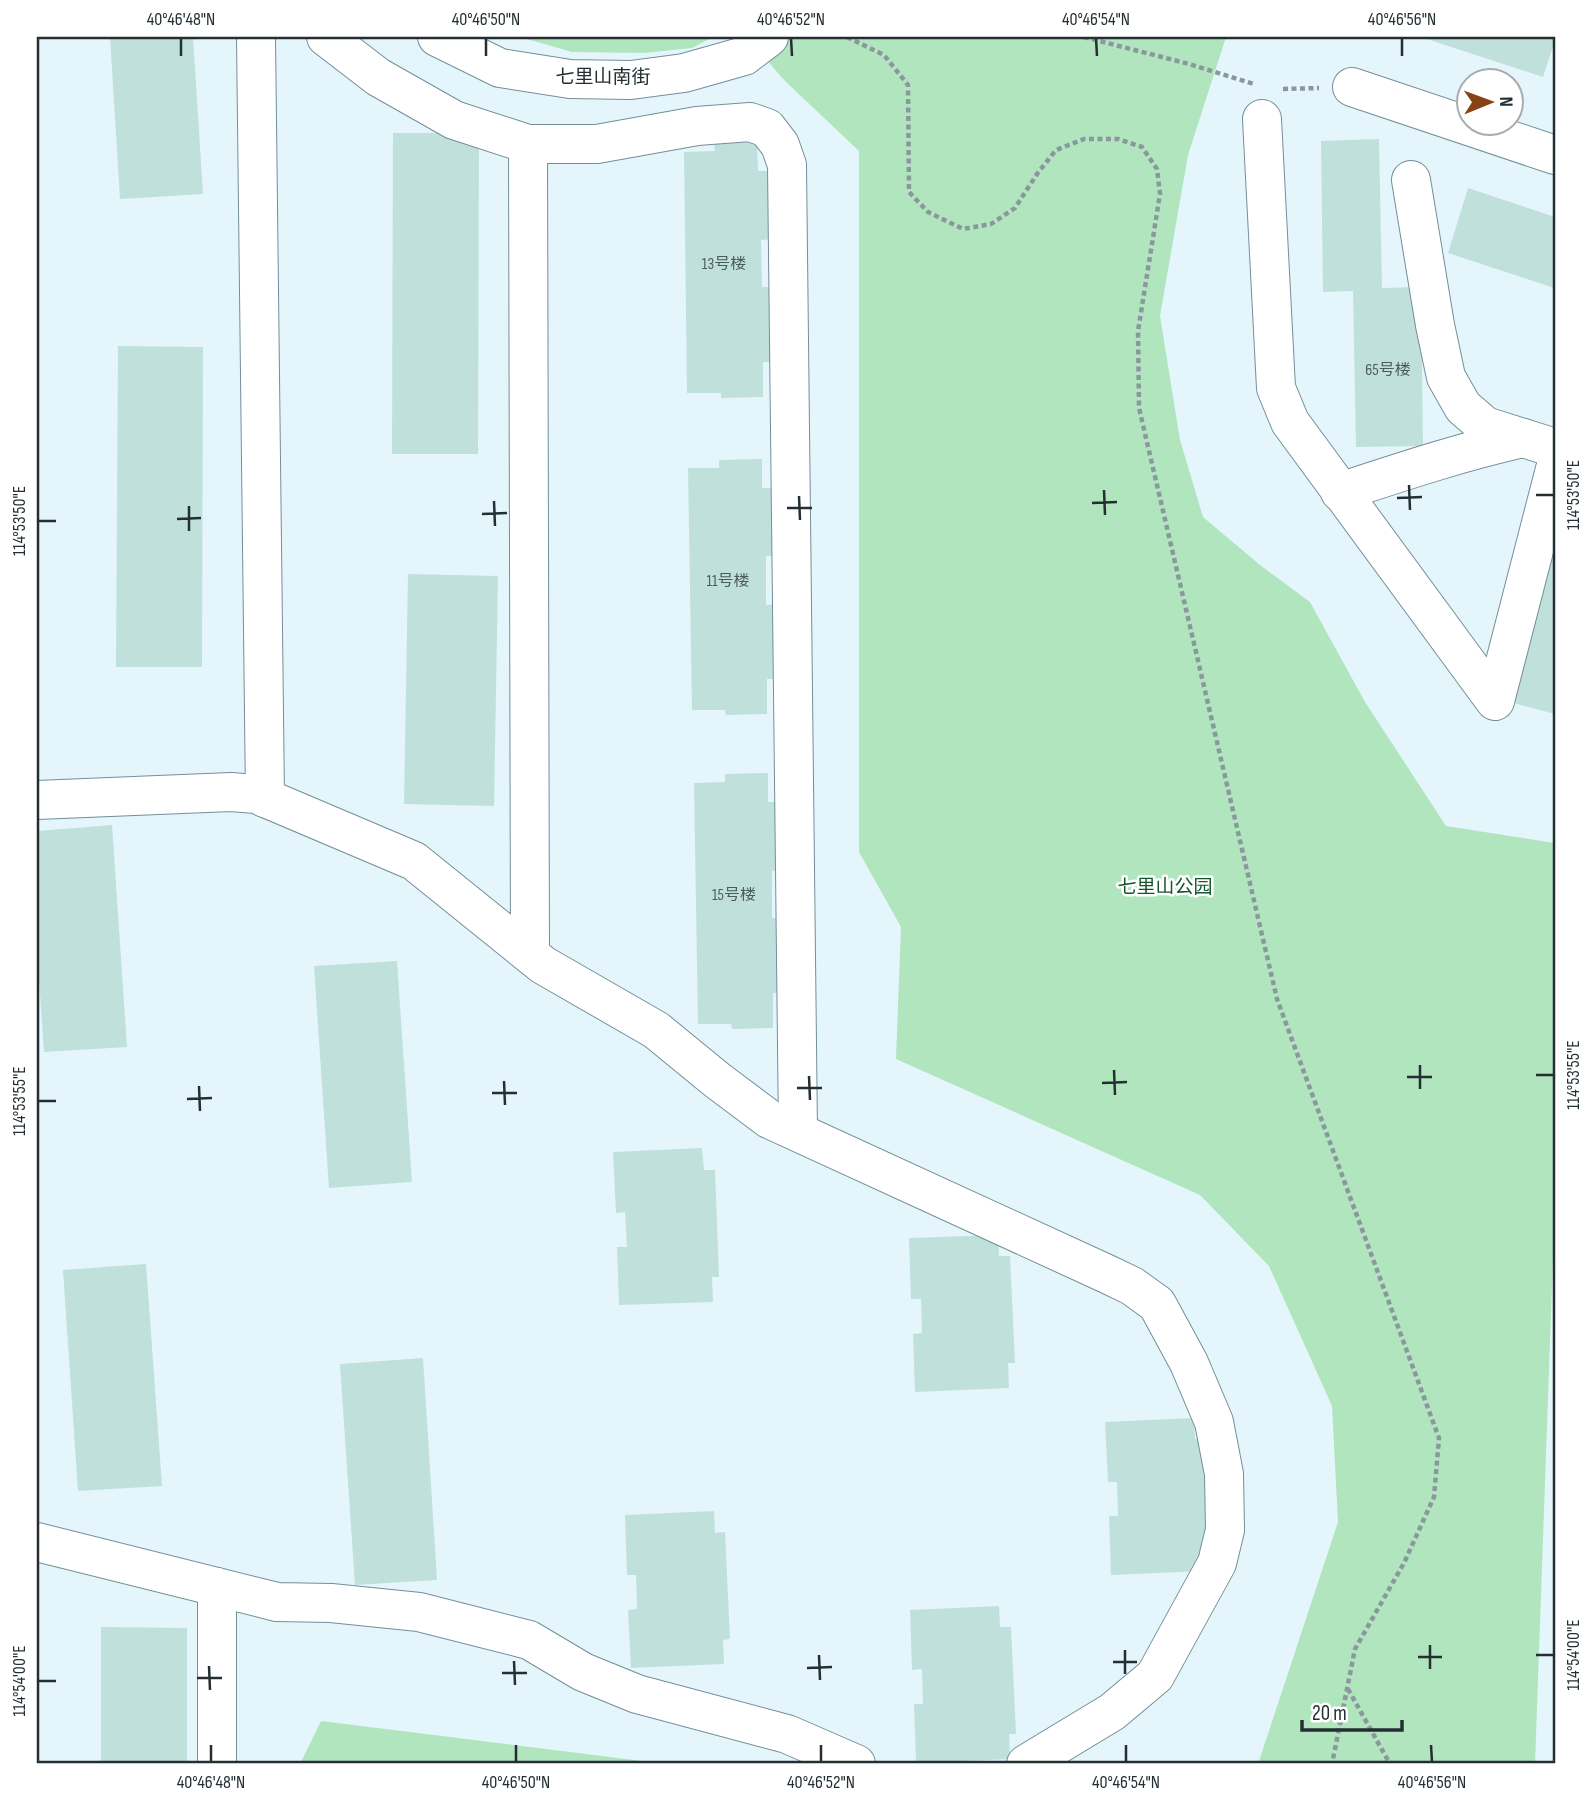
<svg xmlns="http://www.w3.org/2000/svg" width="1592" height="1801" font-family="'Sofia Sans Condensed','Noto Sans SC',sans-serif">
	<rect width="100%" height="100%" fill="#e4f6fc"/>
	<g fill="#b0e5be">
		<path d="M 520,37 L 713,37 L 692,48 L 644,53 L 572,52 Z"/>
		<path d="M 747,37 L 1226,37 L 1188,155 L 1160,316 L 1180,440 L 1203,517 L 1260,565 L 1310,602 L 1365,702 L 1446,826 L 1555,843 L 1555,1201 L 1535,1764 L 1258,1764 L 1338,1522 L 1332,1406 L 1269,1266 L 1200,1195 L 896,1059 L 901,927 L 859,852 L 859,151 L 784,80 Z"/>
		<path d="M 321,1721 L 666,1764 L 300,1764 Z"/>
	</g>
	<g fill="#c0e0dc">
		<path d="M 110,37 L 193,37 L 203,194 L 120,199 Z"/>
		<path d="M 1421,37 L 1555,37 L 1555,40 L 1543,77 Z"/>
		<path d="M 393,133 L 479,133 L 478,454 L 392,454 Z"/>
		<path d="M 1379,139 L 1382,288 L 1421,287 L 1423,446 L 1356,447 L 1353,291 L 1323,292 L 1321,141 Z"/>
		<path d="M 757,142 L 758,171 L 773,171 L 774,239 L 761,240 L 762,287 L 775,287 L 776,362 L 763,362 L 763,397 L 721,398 L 721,393 L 687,393 L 684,152 L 715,151 L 714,143 Z"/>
		<path d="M 1468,188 L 1555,217 L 1554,288 L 1448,253 Z"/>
		<path d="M 118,346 L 203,347 L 202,667 L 116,667 Z"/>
		<path d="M 762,459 L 762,488 L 777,488 L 778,556 L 766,556 L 766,605 L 780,604 L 781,679 L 767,679 L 767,714 L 726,715 L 725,710 L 692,710 L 688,468 L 719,468 L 719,460 Z"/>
		<path d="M 1555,532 L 1555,714 L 1510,702 Z"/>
		<path d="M 408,574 L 498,576 L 494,806 L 404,804 Z"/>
		<path d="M 768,773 L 768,802 L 783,802 L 784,871 L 772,871 L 772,918 L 786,918 L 787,993 L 773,993 L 773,1028 L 732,1029 L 731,1024 L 698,1024 L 694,783 L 725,782 L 725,774 Z"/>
		<path d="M 112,825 L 127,1047 L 44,1052 L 37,950 L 37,831 Z"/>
		<path d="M 397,961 L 412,1182 L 329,1188 L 314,966 Z"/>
		<path d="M 702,1148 L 704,1170 L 715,1170 L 719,1277 L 712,1277 L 713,1302 L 619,1305 L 617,1247 L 627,1247 L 625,1212 L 616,1213 L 613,1152 Z"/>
		<path d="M 998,1235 L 999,1256 L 1010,1256 L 1015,1363 L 1008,1363 L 1009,1388 L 915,1392 L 913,1334 L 922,1333 L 921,1299 L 911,1299 L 909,1238 Z"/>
		<path d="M 146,1264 L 162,1486 L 78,1491 L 63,1270 Z"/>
		<path d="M 423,1358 L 437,1580 L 355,1585 L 340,1364 Z"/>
		<path d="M 1194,1418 L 1195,1439 L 1206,1439 L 1211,1546 L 1205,1571 L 1111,1575 L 1109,1516 L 1118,1516 L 1117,1482 L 1108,1482 L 1105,1422 Z"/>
		<path d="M 714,1511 L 715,1533 L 725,1532 L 730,1639 L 723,1640 L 724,1664 L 631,1668 L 628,1610 L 637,1609 L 636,1575 L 627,1575 L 625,1515 Z"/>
		<path d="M 999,1606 L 1000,1627 L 1011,1627 L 1016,1734 L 1009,1734 L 1010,1759 L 916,1763 L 914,1704 L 923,1704 L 922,1669 L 912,1670 L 910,1610 Z"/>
		<path d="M 101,1627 L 187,1628 L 187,1764 L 101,1764 Z"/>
	</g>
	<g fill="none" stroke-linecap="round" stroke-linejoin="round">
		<defs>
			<g id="minor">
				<path d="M 256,37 L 265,798"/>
				<path d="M 326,37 L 378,77 L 454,120 L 528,144 L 597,144 L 697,126 L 750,122 L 767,128 L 780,145 L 787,165 L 798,1132"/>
				<path d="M 437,37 L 500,68 L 570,79 L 631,80 L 684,73 L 744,56 L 769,37"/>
				<path d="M 1352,87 L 1555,155"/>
				<path d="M 1262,119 L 1276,388 L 1290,422 L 1495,701 L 1555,469"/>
				<path d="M 528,144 L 530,954"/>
				<path d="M 1411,180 L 1435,325 L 1446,377 L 1463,407 L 1485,426 L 1555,448"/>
				<path d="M 1340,492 C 1401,472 1461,452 1523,438"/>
				<path d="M 37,800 L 231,792 L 256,794 L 414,861 L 543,965 L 656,1030 L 717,1080 L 769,1119 L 1107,1274 L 1132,1286 L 1157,1304 L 1189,1363 L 1214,1422 L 1224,1474 L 1225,1530 L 1217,1563 L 1155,1676 L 1112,1712 L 1026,1764"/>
				<path d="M 37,1542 L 277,1602 L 331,1603 L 419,1612 L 529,1640 L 583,1672 L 637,1694 L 787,1734 L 856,1764"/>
				<path d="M 217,1764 L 217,1587"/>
			</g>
		</defs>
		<use href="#minor" stroke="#738f98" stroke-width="40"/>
		<g stroke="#8a989e" stroke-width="4.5" stroke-dasharray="5 3.5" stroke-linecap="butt">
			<path d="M 847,37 L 884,55 L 908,85 L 909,192 L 928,212 L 963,229 L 991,224 L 1015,208 L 1037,174 L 1056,150 L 1084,139 L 1118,139 L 1142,147 L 1157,169 L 1160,194 L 1138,331 L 1139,408 L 1277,999 L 1439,1438 L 1434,1497 L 1404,1563 L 1355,1649 L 1332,1764"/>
			<path d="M 1084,37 L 1189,64 L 1254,84"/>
			<path d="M 1283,89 L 1319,88"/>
			<path d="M 1348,1689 L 1390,1764"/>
		</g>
		<use href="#minor" stroke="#fff" stroke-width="38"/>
	</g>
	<path fill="none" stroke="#242f33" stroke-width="2.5" d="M 181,38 L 181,56M 486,38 L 486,56M 791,38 L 792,56M 1096,38 L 1097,56M 1402,38 L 1402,56M 1409,485 L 1410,510M 1104,490 L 1105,515M 1536,495 L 1554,495M 799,496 L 800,520M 1397,498 L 1422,497M 494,501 L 495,526M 1092,503 L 1117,502M 189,506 L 189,531M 787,508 L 812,508M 482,514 L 507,513M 177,519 L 201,518M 38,521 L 56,521M 1420,1065 L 1420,1089M 1114,1070 L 1115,1095M 1536,1075 L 1554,1075M 809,1076 L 810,1100M 1407,1077 L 1432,1077M 504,1081 L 505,1105M 1102,1083 L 1127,1082M 199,1086 L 200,1111M 797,1088 L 822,1088M 492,1093 L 517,1093M 187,1099 L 212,1098M 38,1101 L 56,1101M 1430,1645 L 1430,1669M 1125,1650 L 1125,1674M 819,1655 L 820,1680M 1536,1655 L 1554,1655M 1418,1657 L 1442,1657M 514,1661 L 515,1685M 1113,1662 L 1137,1662M 209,1666 L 210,1690M 807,1668 L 832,1667M 502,1673 L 527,1673M 197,1678 L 222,1678M 38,1681 L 56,1681M 211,1745 L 211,1762M 516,1745 L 516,1762M 821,1745 L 821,1762M 1126,1745 L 1126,1762M 1431,1745 L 1432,1762"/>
	<g text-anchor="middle" stroke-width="5" stroke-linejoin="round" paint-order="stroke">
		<g font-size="16" fill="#4b5b5d">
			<text x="724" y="269">13号楼</text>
			<text x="1388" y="375">65号楼</text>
			<text x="728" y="586">11号楼</text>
			<text x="734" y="900">15号楼</text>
		</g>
		<g font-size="19" fill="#242f33" stroke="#fff">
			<text x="603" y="83">七里山南街</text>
		</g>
		<g font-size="19" fill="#13552d" stroke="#fff">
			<text x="1165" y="893">七里山公园</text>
		</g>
	</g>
	<rect width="1592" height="1801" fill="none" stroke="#ffffff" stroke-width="77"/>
	<g transform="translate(1490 102) rotate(89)"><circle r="33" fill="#ffffff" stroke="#a7acad" stroke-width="2"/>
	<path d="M0-5L12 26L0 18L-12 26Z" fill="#874316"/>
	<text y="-10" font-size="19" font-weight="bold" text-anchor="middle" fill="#242f33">N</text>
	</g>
	<path d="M1302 1720v10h100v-10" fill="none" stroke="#242f33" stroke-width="3.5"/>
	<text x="1312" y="1720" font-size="21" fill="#242f33" stroke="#ffffff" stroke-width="5" paint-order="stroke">20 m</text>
	<rect x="38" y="38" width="1516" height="1724" fill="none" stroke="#242f33" stroke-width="2.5"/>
	<g font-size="18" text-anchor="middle" fill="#242f33">
		<text x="181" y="25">40°46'48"N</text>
		<text x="486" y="25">40°46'50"N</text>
		<text x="791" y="25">40°46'52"N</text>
		<text x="1096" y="25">40°46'54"N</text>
		<text x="1402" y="25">40°46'56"N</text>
		<text transform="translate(1573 495) rotate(-90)" y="6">114°53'50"E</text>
		<text transform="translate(19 521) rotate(-90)" y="6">114°53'50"E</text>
		<text transform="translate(1573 1075) rotate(-90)" y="6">114°53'55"E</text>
		<text transform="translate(19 1101) rotate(-90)" y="6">114°53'55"E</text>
		<text transform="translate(1573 1655) rotate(-90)" y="6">114°54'00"E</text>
		<text transform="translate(19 1681) rotate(-90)" y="6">114°54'00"E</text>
		<text x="211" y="1788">40°46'48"N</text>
		<text x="516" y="1788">40°46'50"N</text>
		<text x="821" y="1788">40°46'52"N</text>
		<text x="1126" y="1788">40°46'54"N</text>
		<text x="1432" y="1788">40°46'56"N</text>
	</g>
</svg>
